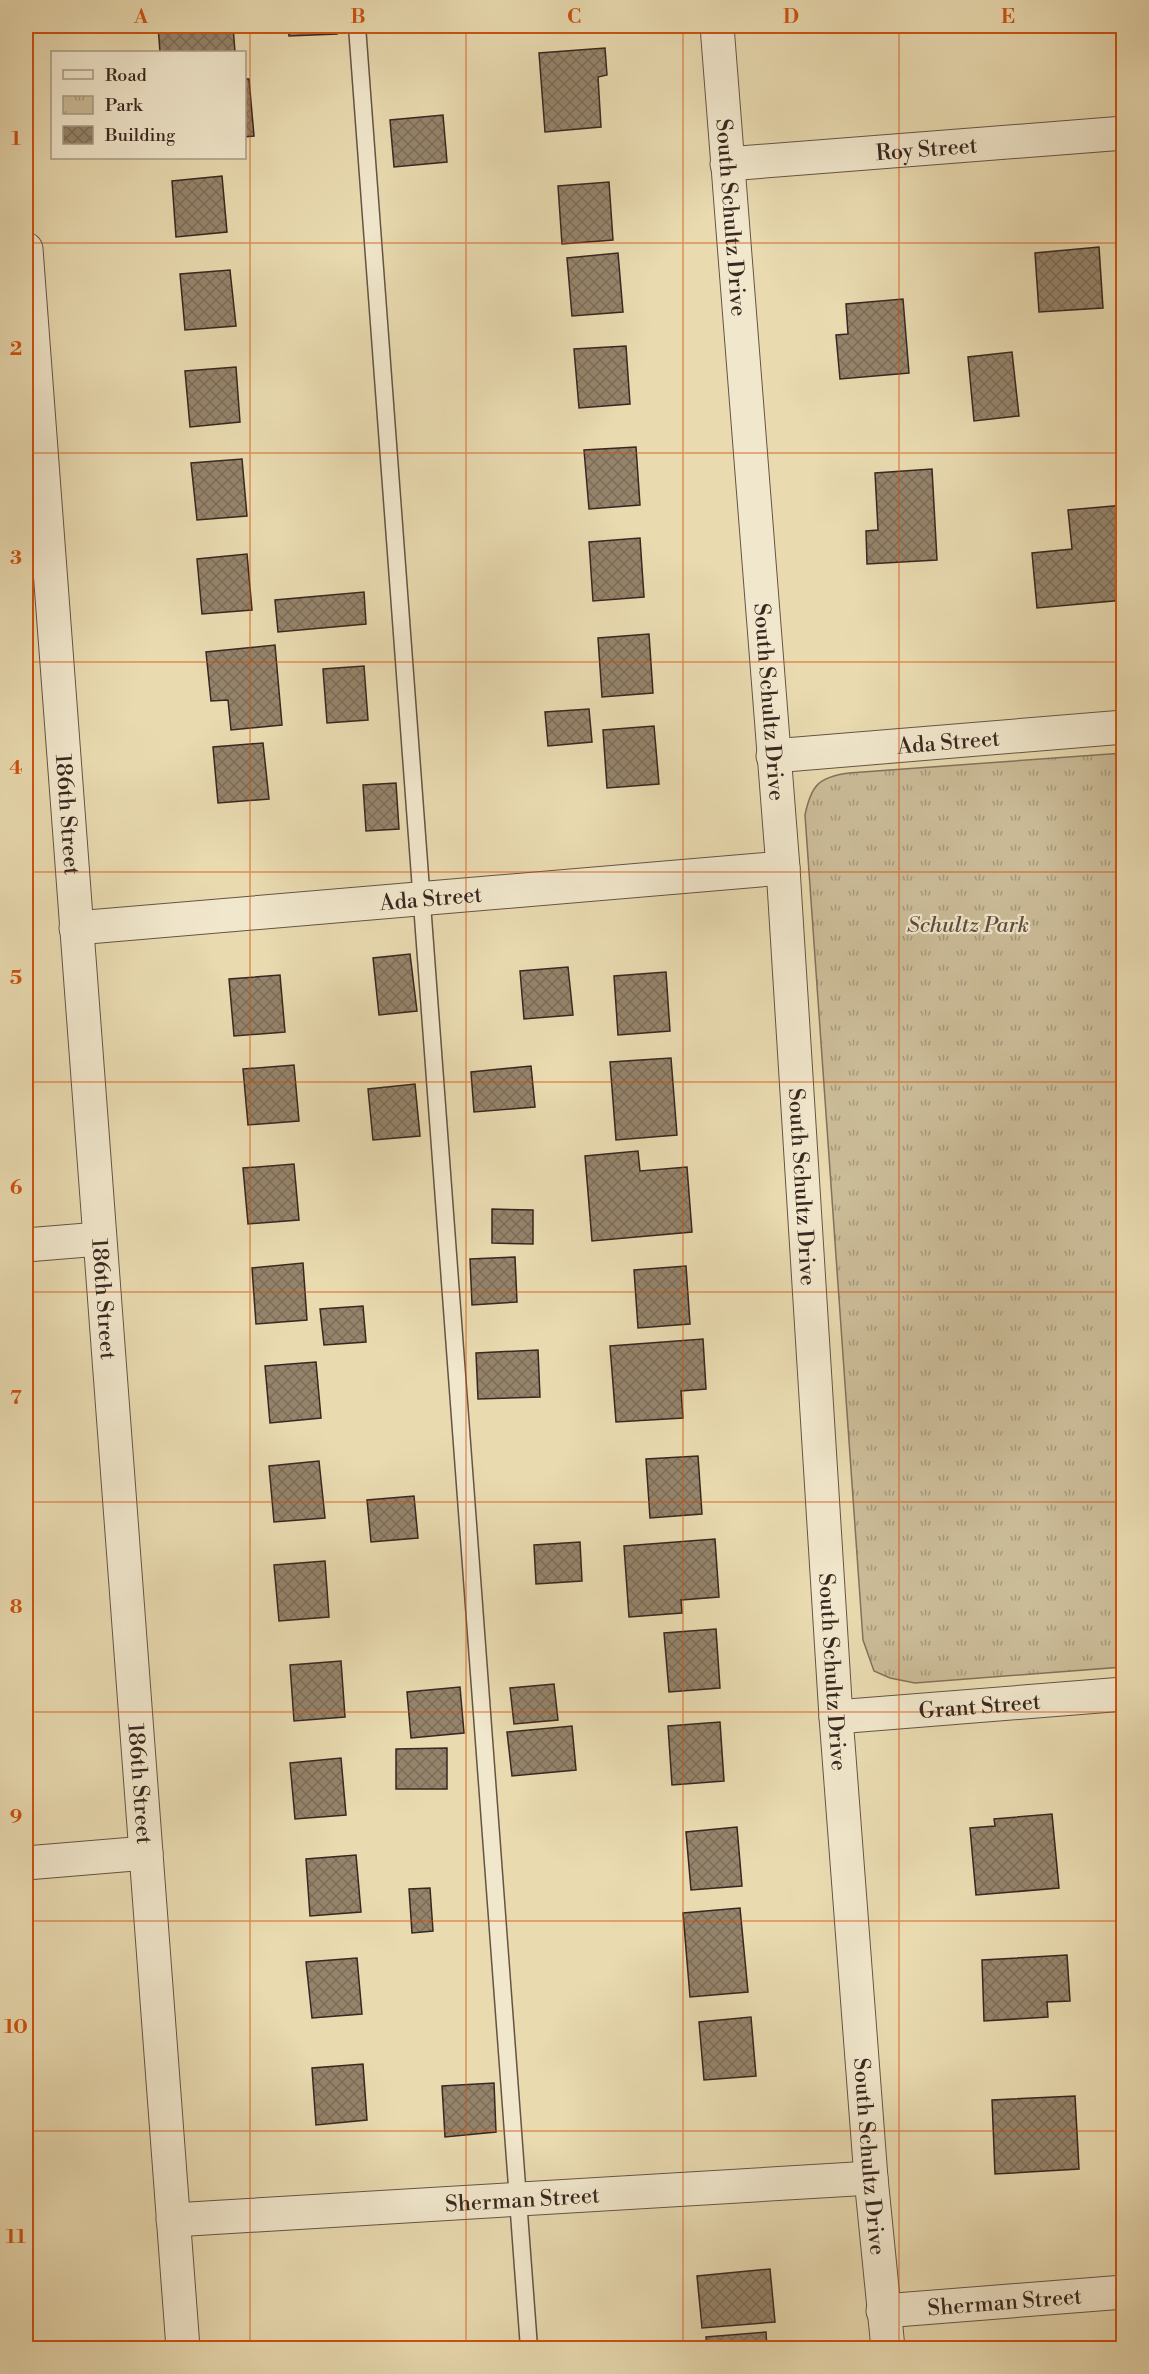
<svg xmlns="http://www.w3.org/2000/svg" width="1149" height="2374" font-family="'Libre Bodoni',serif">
	<defs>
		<pattern id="park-tufts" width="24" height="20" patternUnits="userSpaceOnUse" patternTransform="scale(1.5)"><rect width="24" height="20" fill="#cbbc98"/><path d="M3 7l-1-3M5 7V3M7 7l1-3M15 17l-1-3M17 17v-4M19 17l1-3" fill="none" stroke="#a6997c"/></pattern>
		<pattern id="building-cross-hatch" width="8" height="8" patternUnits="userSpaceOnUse" patternTransform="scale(1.5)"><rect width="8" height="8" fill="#95846b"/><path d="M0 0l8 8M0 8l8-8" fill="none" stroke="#7b6c58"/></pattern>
	</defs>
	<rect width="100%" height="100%" fill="#e9dab0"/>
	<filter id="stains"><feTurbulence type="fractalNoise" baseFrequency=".00333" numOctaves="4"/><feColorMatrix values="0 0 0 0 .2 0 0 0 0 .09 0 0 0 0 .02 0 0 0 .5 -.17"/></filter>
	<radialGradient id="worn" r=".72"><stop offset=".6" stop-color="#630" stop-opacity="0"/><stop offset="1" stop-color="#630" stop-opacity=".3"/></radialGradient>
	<path fill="url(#park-tufts)" stroke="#82725c" stroke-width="1.5" d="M 1123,753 L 1123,1667 L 915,1683 L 890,1678 L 874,1671 L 863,1640 L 805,815 C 811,786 818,777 849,773 Z"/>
	<g fill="url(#building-cross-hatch)" stroke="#392720" stroke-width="1.5">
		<path d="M 158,26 L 233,26 L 235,52 L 160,52 Z"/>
		<path d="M 288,26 L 337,26 L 337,34 L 289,36 Z"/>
		<path d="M 605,48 L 607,75 L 598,77 L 601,127 L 545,132 L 539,53 Z"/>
		<path d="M 244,79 L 249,79 L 254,136 L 244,137 Z"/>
		<path d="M 443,115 L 447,162 L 394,167 L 390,120 Z"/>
		<path d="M 222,176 L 227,232 L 176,237 L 172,181 Z"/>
		<path d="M 609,182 L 613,240 L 562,244 L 558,186 Z"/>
		<path d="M 1099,247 L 1103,308 L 1039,312 L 1035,253 Z"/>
		<path d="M 618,253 L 623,312 L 572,316 L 567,258 Z"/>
		<path d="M 230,270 L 236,326 L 185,330 L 180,274 Z"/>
		<path d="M 903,299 L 909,373 L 840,379 L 836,335 L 848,334 L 846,304 Z"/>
		<path d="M 626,346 L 630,404 L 579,408 L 574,349 Z"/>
		<path d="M 1012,352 L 1019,416 L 974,421 L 968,357 Z"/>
		<path d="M 236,367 L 240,422 L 190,427 L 185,371 Z"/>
		<path d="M 636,447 L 640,505 L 589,509 L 584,450 Z"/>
		<path d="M 242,459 L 247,516 L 197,520 L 191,463 Z"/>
		<path d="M 932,469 L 937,560 L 867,564 L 866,531 L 878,530 L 875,473 Z"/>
		<path d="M 1124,505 L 1124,600 L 1037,608 L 1032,553 L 1072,549 L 1068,510 Z"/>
		<path d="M 640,538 L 644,597 L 593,601 L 589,542 Z"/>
		<path d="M 247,554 L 252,610 L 202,614 L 197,559 Z"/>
		<path d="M 364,592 L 366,624 L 278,632 L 275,600 Z"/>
		<path d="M 649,634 L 653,693 L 602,697 L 598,638 Z"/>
		<path d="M 275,645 L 282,725 L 231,730 L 228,700 L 211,701 L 206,652 Z"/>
		<path d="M 364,666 L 368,720 L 327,723 L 323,669 Z"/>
		<path d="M 589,709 L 592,742 L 548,746 L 545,712 Z"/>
		<path d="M 654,726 L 659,784 L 607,788 L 603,730 Z"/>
		<path d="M 263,743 L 269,799 L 218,803 L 213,747 Z"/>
		<path d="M 396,783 L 399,829 L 366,831 L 363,785 Z"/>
		<path d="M 410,954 L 417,1011 L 379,1015 L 373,958 Z"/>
		<path d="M 568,967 L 573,1015 L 524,1019 L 520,971 Z"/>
		<path d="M 666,972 L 670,1031 L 618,1035 L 614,976 Z"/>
		<path d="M 280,975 L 285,1032 L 234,1036 L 229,979 Z"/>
		<path d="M 671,1058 L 677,1135 L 616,1140 L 610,1062 Z"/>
		<path d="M 294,1065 L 299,1121 L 248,1125 L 243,1069 Z"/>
		<path d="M 531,1066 L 535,1107 L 474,1112 L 471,1072 Z"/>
		<path d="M 415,1084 L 420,1136 L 373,1140 L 368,1089 Z"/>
		<path d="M 638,1151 L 640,1171 L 687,1167 L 692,1232 L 592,1241 L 585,1156 Z"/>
		<path d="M 294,1164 L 299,1220 L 248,1224 L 243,1168 Z"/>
		<path d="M 492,1209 L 533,1210 L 533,1244 L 492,1243 Z"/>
		<path d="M 515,1257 L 517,1302 L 472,1305 L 470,1259 Z"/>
		<path d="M 303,1263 L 307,1320 L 256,1324 L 252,1268 Z"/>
		<path d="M 686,1266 L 690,1324 L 638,1328 L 634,1270 Z"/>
		<path d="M 363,1306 L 366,1342 L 324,1345 L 320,1309 Z"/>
		<path d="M 703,1339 L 706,1389 L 681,1391 L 683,1418 L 616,1422 L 610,1346 Z"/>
		<path d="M 538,1350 L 540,1397 L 478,1399 L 476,1353 Z"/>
		<path d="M 316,1362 L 321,1418 L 270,1423 L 265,1366 Z"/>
		<path d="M 698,1456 L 702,1514 L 650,1518 L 646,1459 Z"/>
		<path d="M 319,1461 L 325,1518 L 274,1522 L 269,1466 Z"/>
		<path d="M 414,1496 L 418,1538 L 371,1542 L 367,1500 Z"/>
		<path d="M 715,1539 L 719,1597 L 681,1600 L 682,1613 L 629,1617 L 624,1546 Z"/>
		<path d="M 580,1542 L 582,1581 L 536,1584 L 534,1545 Z"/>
		<path d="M 325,1561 L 329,1617 L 279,1621 L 274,1565 Z"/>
		<path d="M 716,1629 L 720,1688 L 669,1692 L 664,1633 Z"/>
		<path d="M 341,1661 L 345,1717 L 294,1721 L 290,1665 Z"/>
		<path d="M 554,1684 L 558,1720 L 514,1724 L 510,1688 Z"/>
		<path d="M 460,1687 L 464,1733 L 411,1738 L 407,1692 Z"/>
		<path d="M 720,1722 L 724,1781 L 672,1785 L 668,1726 Z"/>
		<path d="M 572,1726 L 576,1770 L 512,1776 L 507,1732 Z"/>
		<path d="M 447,1748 L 447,1789 L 396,1789 L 396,1749 Z"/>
		<path d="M 341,1758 L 346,1815 L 295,1819 L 290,1763 Z"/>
		<path d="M 1052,1814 L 1059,1888 L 976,1895 L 970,1828 L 995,1826 L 994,1819 Z"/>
		<path d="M 737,1827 L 742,1886 L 691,1890 L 686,1832 Z"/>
		<path d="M 356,1855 L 361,1912 L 310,1916 L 306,1859 Z"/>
		<path d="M 430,1888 L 433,1931 L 412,1933 L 409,1889 Z"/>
		<path d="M 740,1908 L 748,1992 L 690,1997 L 683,1913 Z"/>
		<path d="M 1067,1955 L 1070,2001 L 1047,2002 L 1048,2017 L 984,2021 L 982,1960 Z"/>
		<path d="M 357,1958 L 362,2014 L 312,2018 L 306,1962 Z"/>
		<path d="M 751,2017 L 756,2076 L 704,2080 L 699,2022 Z"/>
		<path d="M 363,2064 L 367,2120 L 316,2125 L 312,2068 Z"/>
		<path d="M 494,2083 L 496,2132 L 445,2137 L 442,2086 Z"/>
		<path d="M 1075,2096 L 1079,2169 L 995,2174 L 992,2100 Z"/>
		<path d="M 27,2195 L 31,2271 L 26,2271 L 26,2196 Z"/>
		<path d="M 770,2269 L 775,2322 L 702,2328 L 697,2276 Z"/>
		<path d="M 766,2332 L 767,2348 L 707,2348 L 706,2337 Z"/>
	</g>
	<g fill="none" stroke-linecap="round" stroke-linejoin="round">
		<defs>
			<path id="service" d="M 357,26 L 529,2348"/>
			<g id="minor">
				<path id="s1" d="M 717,26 L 783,868 L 836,1717 L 871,2178 L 888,2348"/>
				<path id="s2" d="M 727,164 L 1124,133"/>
				<path id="s3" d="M 773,756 L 1124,727"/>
				<path id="s4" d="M 76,928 L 783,868"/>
				<path d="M 26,1245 L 99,1239"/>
				<path id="s5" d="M 836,1717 L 1124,1694"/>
				<path d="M 26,1863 L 146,1853"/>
				<path id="s6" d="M 173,2220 L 871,2178"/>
				<path id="s7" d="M 883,2311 L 1124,2292"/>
			</g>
			<g id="tertiary">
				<path id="s8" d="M 26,249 L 183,2348"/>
			</g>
		</defs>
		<use href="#service" stroke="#655444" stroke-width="19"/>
		<use href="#minor" stroke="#655444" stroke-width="35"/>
		<use href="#tertiary" stroke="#655444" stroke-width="35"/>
		<use href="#service" stroke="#f1e7cc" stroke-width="16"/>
		<use href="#minor" stroke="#f1e7cc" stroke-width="33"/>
		<use href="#tertiary" stroke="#f1e7cc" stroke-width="33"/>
	</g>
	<path fill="none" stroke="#ce520f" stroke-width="1.5" stroke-opacity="0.55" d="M 250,26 L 250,2348M 466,26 L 466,2348M 683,26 L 683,2348M 899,26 L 899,2348M 26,243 L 1124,243M 26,453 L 1124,453M 26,662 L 1124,662M 26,872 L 1124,872M 26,1082 L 1124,1082M 26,1292 L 1124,1292M 26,1502 L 1124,1502M 26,1712 L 1124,1712M 26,1921 L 1124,1921M 26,2131 L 1124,2131"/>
	<g text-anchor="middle" stroke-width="4.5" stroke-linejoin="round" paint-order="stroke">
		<g font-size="22" fill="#392720" stroke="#f1e7cc">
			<text dy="8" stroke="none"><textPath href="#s2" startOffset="200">Roy Street</textPath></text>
			<text dy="8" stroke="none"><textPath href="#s1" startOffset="192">South Schultz Drive</textPath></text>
			<text dy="8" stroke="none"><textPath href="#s1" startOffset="678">South Schultz Drive</textPath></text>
			<text dy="8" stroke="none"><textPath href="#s3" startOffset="176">Ada Street</textPath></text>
			<text dy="8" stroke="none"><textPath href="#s8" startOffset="567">186th Street</textPath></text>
			<text dy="8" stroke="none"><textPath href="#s4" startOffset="356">Ada Street</textPath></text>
			<text dy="8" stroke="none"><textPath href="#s1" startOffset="1164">South Schultz Drive</textPath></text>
			<text dy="8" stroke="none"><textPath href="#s8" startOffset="1053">186th Street</textPath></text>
			<text dy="8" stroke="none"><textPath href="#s1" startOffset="1650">South Schultz Drive</textPath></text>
			<text dy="8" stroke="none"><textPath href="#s5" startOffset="144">Grant Street</textPath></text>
			<text dy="8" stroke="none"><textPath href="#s8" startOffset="1539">186th Street</textPath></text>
			<text dy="8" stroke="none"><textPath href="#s1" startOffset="2136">South Schultz Drive</textPath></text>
			<text dy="8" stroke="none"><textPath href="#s6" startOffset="350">Sherman Street</textPath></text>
			<text dy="8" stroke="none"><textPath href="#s7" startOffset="122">Sherman Street</textPath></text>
		</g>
		<g font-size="22" font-style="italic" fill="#5e4c3e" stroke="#f1e7cc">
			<text x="968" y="932">Schultz Park</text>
		</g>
	</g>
	<rect width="1149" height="2374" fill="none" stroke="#e9dab0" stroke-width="66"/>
	<rect x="51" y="51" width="195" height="108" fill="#f1e7cc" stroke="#a79a87" stroke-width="1.5"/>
	<rect x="63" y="70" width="30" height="9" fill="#f1e7cc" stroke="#a79a87" stroke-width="1.5"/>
	<text x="105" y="81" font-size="18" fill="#392720">Road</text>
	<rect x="63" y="96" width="30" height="18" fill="url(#park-tufts)" stroke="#a79a87" stroke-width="1.5"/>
	<text x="105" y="111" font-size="18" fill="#392720">Park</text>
	<rect x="63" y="126" width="30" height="18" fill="url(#building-cross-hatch)" stroke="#a79a87" stroke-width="1.5"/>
	<text x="105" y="141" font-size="18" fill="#392720">Building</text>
	<rect x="33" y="33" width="1083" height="2308" fill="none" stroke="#ce520f" stroke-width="2"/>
	<g font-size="20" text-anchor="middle" font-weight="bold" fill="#ce520f">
		<text x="141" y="23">A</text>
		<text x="358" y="23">B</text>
		<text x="574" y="23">C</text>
		<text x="791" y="23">D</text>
		<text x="1008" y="23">E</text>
		<text x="16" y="145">1</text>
		<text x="16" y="355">2</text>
		<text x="16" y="564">3</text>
		<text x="16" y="774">4</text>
		<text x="16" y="984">5</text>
		<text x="16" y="1194">6</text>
		<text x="16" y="1404">7</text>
		<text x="16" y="1613">8</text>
		<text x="16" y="1823">9</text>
		<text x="16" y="2033">10</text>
		<text x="16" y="2243">11</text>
	</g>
	<rect width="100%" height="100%" filter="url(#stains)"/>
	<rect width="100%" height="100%" fill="url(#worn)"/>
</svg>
